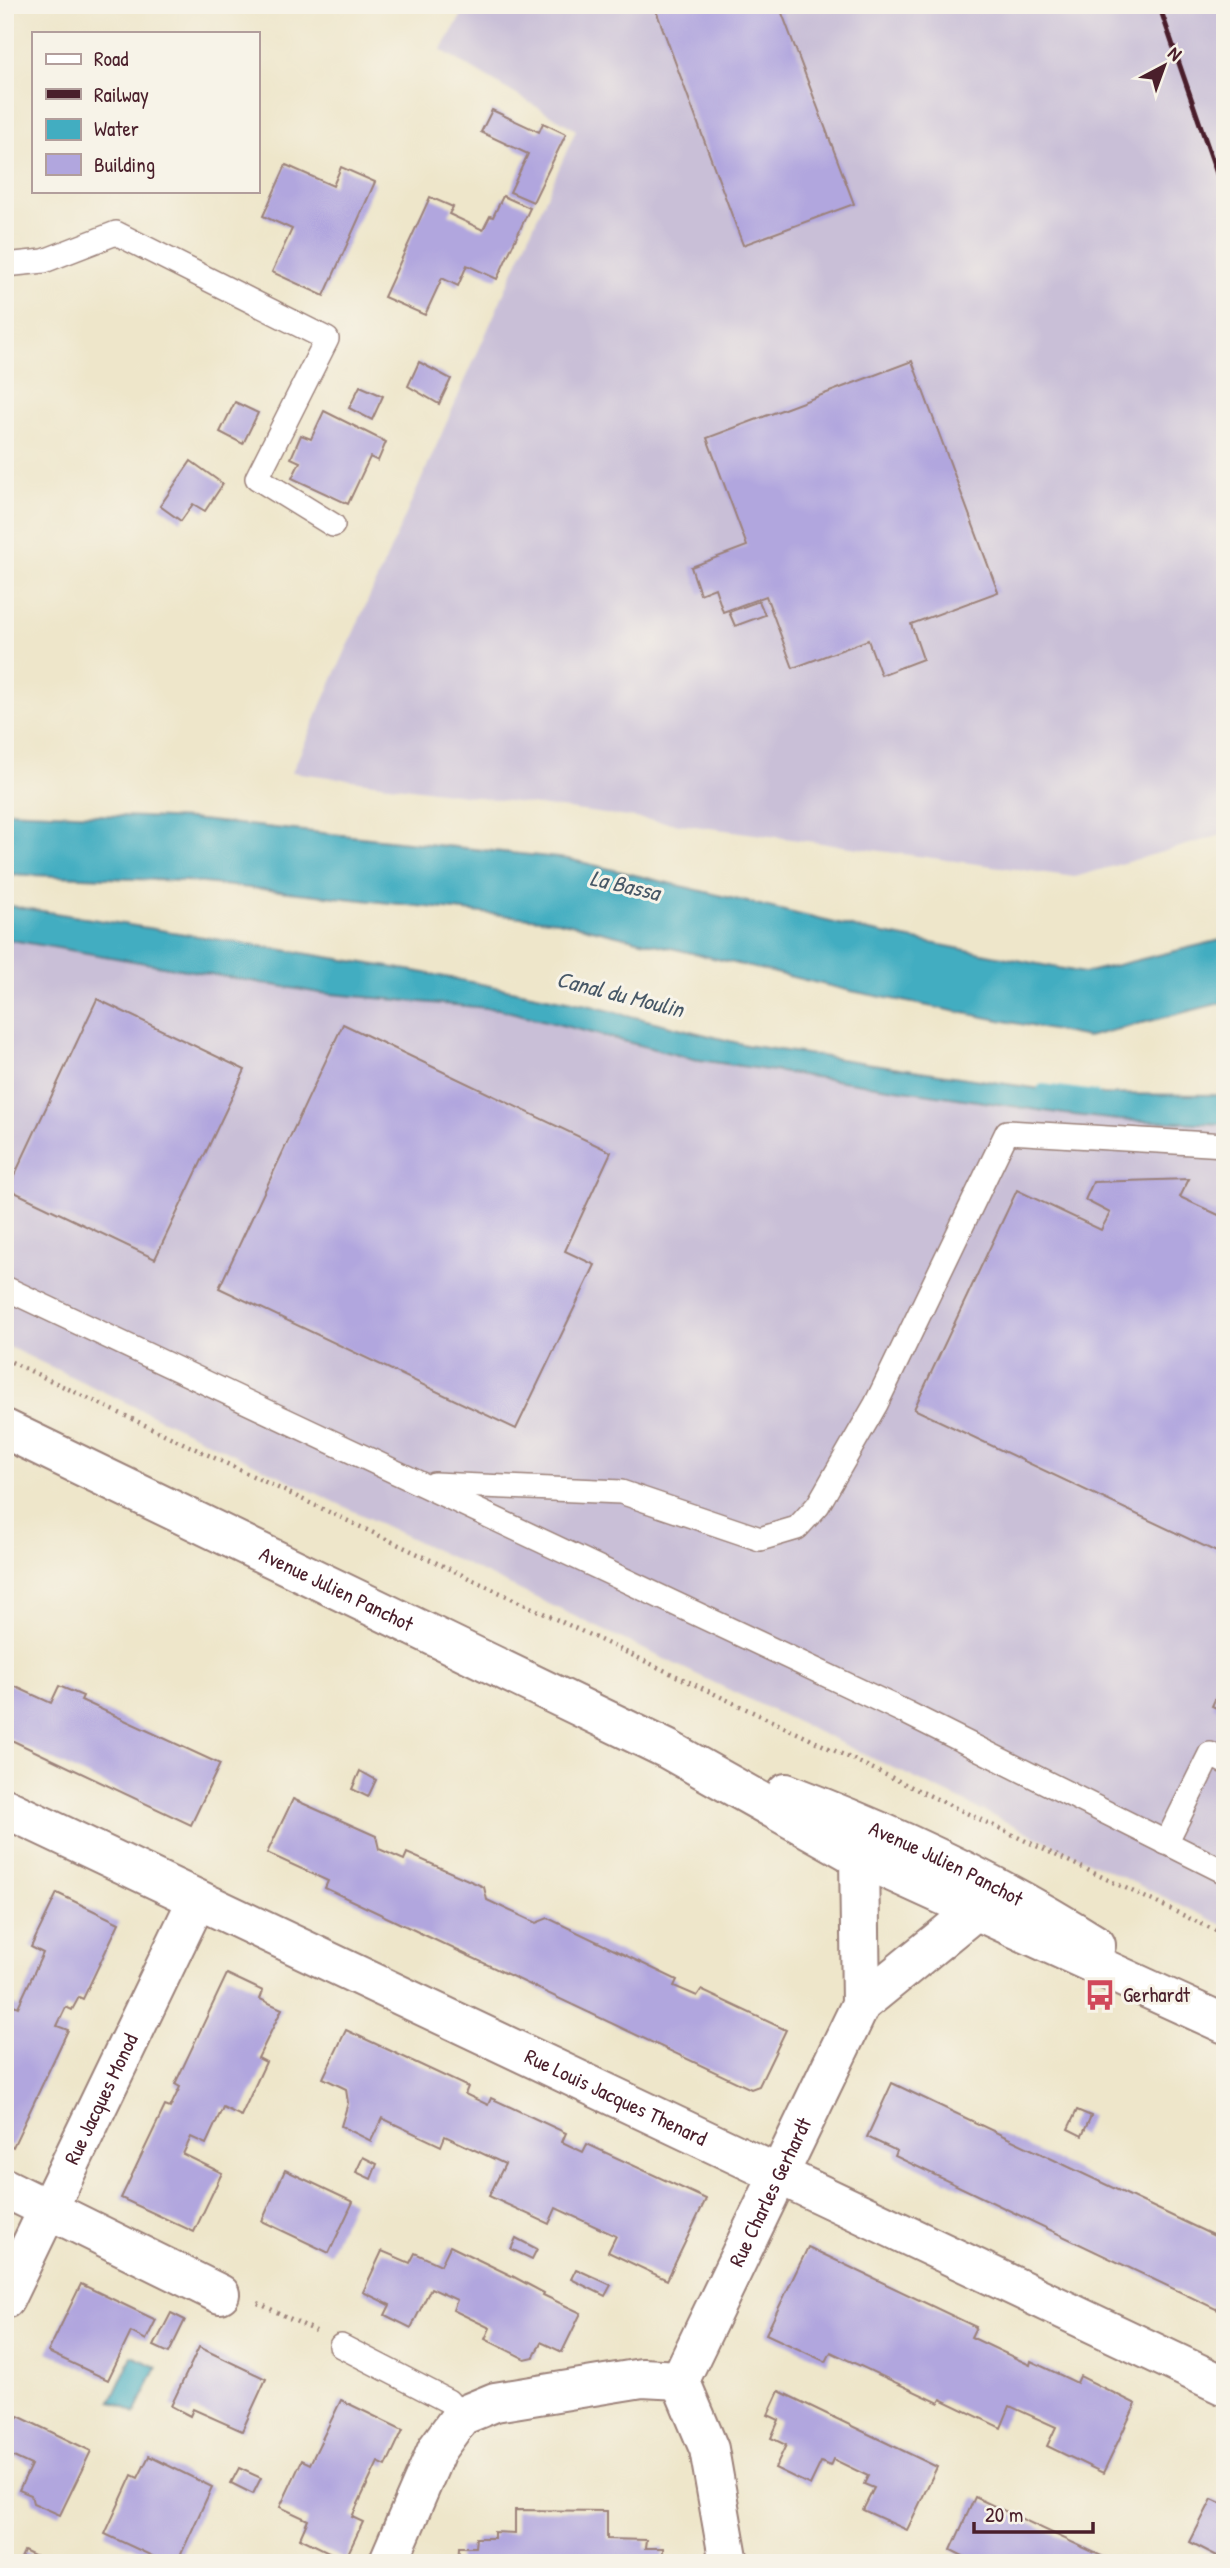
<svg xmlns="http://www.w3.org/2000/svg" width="1230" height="2568" font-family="'Patrick Hand',sans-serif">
	<rect width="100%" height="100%" fill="#f7f3e8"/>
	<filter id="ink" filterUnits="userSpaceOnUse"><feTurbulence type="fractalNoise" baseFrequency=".0143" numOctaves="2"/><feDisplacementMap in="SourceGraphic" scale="14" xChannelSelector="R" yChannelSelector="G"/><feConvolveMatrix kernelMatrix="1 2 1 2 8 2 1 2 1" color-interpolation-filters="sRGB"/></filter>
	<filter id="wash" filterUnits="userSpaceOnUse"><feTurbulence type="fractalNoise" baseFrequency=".00686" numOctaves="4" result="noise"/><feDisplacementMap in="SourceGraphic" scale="28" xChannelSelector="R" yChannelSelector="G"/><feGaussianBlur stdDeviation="1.57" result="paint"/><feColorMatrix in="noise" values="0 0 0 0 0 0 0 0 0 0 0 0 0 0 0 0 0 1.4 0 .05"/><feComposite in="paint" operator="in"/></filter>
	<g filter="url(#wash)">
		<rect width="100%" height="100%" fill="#eee6ca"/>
		<g fill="#c9bfd7">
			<path d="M 468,5 L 1225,5 L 1225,834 L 1075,877 L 292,772 L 576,130 L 441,50 Z"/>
			<path d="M 5,939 L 320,993 L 499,1009 L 693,1060 L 1118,1120 L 1225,1124 L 1225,1926 L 5,1345 Z"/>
		</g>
		<g fill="#42adc1" stroke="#466676" stroke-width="2">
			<path d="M 5,811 L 190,819 L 568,859 L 864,930 L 1084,973 L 1225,939 L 1225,1002 L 1087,1037 L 851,991 L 558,921 L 185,881 L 5,874 Z"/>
			<path d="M 5,905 L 420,972 L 587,1005 L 746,1045 L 1074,1094 L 1225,1095 L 1225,1124 L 1118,1120 L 1065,1114 L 693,1059 L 499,1009 L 320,993 L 5,939 Z"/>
			<path d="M 132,2356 L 157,2367 L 135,2413 L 111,2401 Z"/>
		</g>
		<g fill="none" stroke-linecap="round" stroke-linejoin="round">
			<path stroke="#42adc1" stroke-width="12" d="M 1043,1090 L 1095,1097"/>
		</g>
		<g id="blocks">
			<g fill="#b1a6de">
				<path d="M 654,5 L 779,5 L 854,204 L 743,245 Z"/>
				<path d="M 492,110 L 539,132 L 543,123 L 566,134 L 533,202 L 510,192 L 528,154 L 481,132 Z"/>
				<path d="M 286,165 L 333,186 L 341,167 L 375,182 L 324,296 L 272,272 L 292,229 L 263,216 Z"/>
				<path d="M 503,196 L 530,208 L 497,279 L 467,265 L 458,286 L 442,278 L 425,315 L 384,297 L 430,197 L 453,207 L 449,214 L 483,230 L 490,216 L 493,217 Z"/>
				<path d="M 912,361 L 998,592 L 911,624 L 923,659 L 881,675 L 868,640 L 793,668 L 766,596 L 723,612 L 715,588 L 700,594 L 691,567 L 747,546 L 707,438 Z"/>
				<path d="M 419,362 L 451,379 L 439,404 L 408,386 Z"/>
				<path d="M 360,386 L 383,396 L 372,420 L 349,408 Z"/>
				<path d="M 235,402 L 258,413 L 243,444 L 220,432 Z"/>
				<path d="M 324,411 L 386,442 L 378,461 L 370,457 L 348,504 L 292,478 L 300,462 L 291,458 L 301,435 L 311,439 Z"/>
				<path d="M 191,461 L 223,484 L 205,511 L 193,504 L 181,521 L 160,506 Z"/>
				<path d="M 759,601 L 765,615 L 735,626 L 729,612 Z"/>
				<path d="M 97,999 L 245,1070 L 155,1259 L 8,1189 Z"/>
				<path d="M 343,1024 L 611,1152 L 565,1251 L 595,1265 L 516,1429 L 219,1288 Z"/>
				<path d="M 1189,1179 L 1180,1197 L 1225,1218 L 1225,1556 L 914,1409 L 1017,1190 L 1101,1230 L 1110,1213 L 1085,1200 L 1093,1182 Z"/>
				<path d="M 1225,1678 L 1225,1712 L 1212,1706 Z"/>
				<path d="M 5,1682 L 51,1703 L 59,1686 L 83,1696 L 81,1700 L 220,1764 L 191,1825 L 5,1737 Z"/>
				<path d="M 360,1771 L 376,1780 L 368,1797 L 352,1789 Z"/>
				<path d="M 293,1799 L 376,1836 L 379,1849 L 404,1860 L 407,1853 L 484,1887 L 487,1900 L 536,1923 L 548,1918 L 677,1980 L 674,1986 L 697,1996 L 701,1990 L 786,2030 L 759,2086 L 751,2089 L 433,1939 L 325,1888 L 328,1881 L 267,1853 Z"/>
				<path d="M 57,1893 L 119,1923 L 83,1999 L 79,1997 L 72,2010 L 66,2007 L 57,2026 L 68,2030 L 13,2147 L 5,2143 L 5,2001 L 18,2007 L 43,1953 L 31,1947 Z"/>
				<path d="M 227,1974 L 263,1991 L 260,1999 L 282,2009 L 258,2058 L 266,2062 L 241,2116 L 223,2107 L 206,2144 L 191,2137 L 183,2154 L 222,2173 L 194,2232 L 121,2198 L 165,2106 L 170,2108 L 180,2087 L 175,2084 Z"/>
				<path d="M 346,2030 L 468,2087 L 465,2094 L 488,2105 L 491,2098 L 566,2133 L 562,2142 L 583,2152 L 587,2144 L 706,2199 L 667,2280 L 608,2252 L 616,2236 L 556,2208 L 549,2224 L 489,2196 L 505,2164 L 445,2136 L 441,2146 L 382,2118 L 371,2141 L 341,2126 L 348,2103 L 346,2089 L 323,2078 Z"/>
				<path d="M 892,2083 L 1225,2241 L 1225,2302 L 1220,2311 L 895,2156 L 897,2151 L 867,2137 Z"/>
				<path d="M 1077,2110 L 1091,2116 L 1082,2136 L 1068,2129 Z"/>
				<path d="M 363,2157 L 377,2164 L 371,2179 L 356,2172 Z"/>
				<path d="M 285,2170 L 353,2202 L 329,2253 L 262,2221 Z"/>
				<path d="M 516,2238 L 537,2249 L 532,2259 L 511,2249 Z"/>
				<path d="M 450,2246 L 514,2277 L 544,2293 L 543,2295 L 581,2313 L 562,2352 L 541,2342 L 534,2357 L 525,2359 L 485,2339 L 490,2328 L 453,2310 L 457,2300 L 431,2288 L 411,2328 L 385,2315 L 390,2305 L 363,2292 L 382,2251 L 410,2263 L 415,2253 L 441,2265 Z"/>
				<path d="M 808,2247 L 976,2327 L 971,2337 L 1030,2365 L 1031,2361 L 1077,2383 L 1080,2376 L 1136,2404 L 1103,2473 L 1047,2446 L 1056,2427 L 1010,2406 L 1001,2428 L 941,2399 L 939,2403 L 831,2352 L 826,2362 L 766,2334 Z"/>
				<path d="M 576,2269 L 611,2285 L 605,2296 L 571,2279 Z"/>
				<path d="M 81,2284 L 156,2320 L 146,2340 L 131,2332 L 108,2380 L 48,2352 Z"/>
				<path d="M 171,2313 L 185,2320 L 169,2353 L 154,2346 Z"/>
				<path d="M 199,2347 L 266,2379 L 242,2431 L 193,2409 L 190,2416 L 171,2406 Z"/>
				<path d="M 779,2391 L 937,2467 L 907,2530 L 863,2510 L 874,2488 L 864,2484 L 868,2476 L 833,2459 L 830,2466 L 821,2462 L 810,2485 L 775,2468 L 786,2445 L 771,2438 L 779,2420 L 768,2415 Z"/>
				<path d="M 341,2400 L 403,2430 L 386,2466 L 378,2462 L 356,2508 L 352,2517 L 363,2522 L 345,2560 L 300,2538 L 308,2520 L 280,2507 L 302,2460 L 310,2464 Z"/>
				<path d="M 18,2416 L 91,2451 L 60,2515 L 33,2503 L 31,2495 L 19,2490 L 31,2465 L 5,2453 L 5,2444 Z"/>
				<path d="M 149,2456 L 212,2487 L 177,2563 L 167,2563 L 105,2534 L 132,2475 L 138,2478 Z"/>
				<path d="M 239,2468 L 261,2478 L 253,2494 L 231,2483 Z"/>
				<path d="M 975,2497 L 1108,2559 L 1106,2563 L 977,2563 L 951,2550 Z"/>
				<path d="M 1212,2499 L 1225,2505 L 1225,2560 L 1190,2542 Z"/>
				<path d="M 515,2510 L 607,2511 L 607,2539 L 646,2540 L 645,2548 L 663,2548 L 663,2563 L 458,2563 L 459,2547 L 475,2547 L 476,2538 L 494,2538 L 494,2532 L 515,2533 Z"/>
				<path d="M 24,2551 L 49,2563 L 19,2563 Z"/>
			</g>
		</g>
	</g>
	<g filter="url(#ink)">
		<use href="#blocks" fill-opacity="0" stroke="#9c827a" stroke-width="2"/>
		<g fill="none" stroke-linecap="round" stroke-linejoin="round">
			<defs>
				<g id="service">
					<path d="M 5,265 L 44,261 L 116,233 L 327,339 L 257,478 L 333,525"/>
					<path d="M 5,1288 L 907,1713 L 1225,1872"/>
					<path d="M 434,1484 L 621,1492 L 760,1539 L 797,1528 L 818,1505 L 876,1404 L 1007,1132 L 1225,1145"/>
					<path d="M 1166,1843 L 1210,1754 L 1225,1762"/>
					<path d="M 341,2346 L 448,2401 L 461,2416"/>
				</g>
				<g id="minor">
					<path id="s1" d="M 5,1808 L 1225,2386"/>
					<path d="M 859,1857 L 861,2004"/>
					<path d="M 5,2188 L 220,2294"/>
					<path id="s2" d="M 5,2299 L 197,1900"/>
					<path d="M 388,2563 L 437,2449 L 461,2416 L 495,2402 L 642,2378 L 680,2380"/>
					<path id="s3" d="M 729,2563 L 709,2449 L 680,2380 L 861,2004 L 975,1911"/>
				</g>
				<g id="secondary">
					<path id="s4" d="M 5,1429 L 667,1749 L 859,1857 L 1225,2024"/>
					<path id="s5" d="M 786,1793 C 893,1834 999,1883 1096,1945"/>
				</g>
			</defs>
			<use href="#service" stroke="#9c827a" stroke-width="26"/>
			<use href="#minor" stroke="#9c827a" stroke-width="42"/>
			<use href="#secondary" stroke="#9c827a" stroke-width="42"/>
			<g stroke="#9c827a" stroke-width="4.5" stroke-dasharray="2 5" stroke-linecap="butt">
				<path d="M 5,1359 L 1225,1935"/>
				<path d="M 258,2303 L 316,2331"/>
			</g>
			<use href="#service" stroke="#fff" stroke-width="23"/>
			<use href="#minor" stroke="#fff" stroke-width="38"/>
			<use href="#secondary" stroke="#fff" stroke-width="38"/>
			<g stroke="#4a1f2b" stroke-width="5">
				<path d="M 1159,5 L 1225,197"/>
				<path d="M 1222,5 L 1225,13"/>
			</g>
		</g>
	</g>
	<defs>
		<symbol id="bus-bare" viewBox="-9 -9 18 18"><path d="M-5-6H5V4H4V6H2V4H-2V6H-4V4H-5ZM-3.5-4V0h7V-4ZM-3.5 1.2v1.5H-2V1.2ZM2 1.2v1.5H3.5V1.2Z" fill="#d1495b" stroke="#f7f3e8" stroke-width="2.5" paint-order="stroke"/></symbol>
	</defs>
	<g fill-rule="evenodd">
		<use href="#bus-bare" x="1078" y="1973" width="44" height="44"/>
	</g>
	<g text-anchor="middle" stroke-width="6" stroke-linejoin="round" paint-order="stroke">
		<g font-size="21" fill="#4a1f2b" stroke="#f7f3e8">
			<text dy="7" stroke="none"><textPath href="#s4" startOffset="368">Avenue Julien Panchot</textPath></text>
			<text dy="7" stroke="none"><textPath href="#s5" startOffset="175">Avenue Julien Panchot</textPath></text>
			<text dy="7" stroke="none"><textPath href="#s1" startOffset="676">Rue Louis Jacques Thenard</textPath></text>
			<text dy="7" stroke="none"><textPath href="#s2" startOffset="222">Rue Jacques Monod</textPath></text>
			<text dy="7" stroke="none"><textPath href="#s3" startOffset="399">Rue Charles Gerhardt</textPath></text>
		</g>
		<g font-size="21" fill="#4a1f2b" stroke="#f7f3e8" text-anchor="start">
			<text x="1123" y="2002">Gerhardt</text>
		</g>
		<g font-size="23" font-style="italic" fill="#475867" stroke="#f7f3e8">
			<text transform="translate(625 885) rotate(13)" y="8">La Bassa</text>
			<text transform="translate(620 994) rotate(14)" y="8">Canal du Moulin</text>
		</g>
	</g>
	<rect width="1230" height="2568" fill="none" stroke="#f7f3e8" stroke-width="28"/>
	<rect x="32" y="32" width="228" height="161" fill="#f7f3e8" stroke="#b29e9c" stroke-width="2"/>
	<rect x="46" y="54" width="35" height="10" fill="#ffffff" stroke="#b29e9c" stroke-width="2"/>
	<text x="94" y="66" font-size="21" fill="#4a1f2b">Road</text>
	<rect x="46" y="89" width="35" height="10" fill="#4a1f2b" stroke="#b29e9c" stroke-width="2"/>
	<text x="94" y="102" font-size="21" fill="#4a1f2b">Railway</text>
	<rect x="46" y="119" width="35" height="21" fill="#42adc1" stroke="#b29e9c" stroke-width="2"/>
	<text x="94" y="136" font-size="21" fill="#4a1f2b">Water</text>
	<rect x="46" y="154" width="35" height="21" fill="#b1a6de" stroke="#b29e9c" stroke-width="2"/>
	<text x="94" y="172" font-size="21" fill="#4a1f2b">Building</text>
	<g transform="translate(1164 66) rotate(41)" stroke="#f7f3e8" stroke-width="5" paint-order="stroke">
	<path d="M0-5L12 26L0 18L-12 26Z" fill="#4a1f2b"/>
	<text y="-10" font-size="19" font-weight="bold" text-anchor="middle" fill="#4a1f2b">N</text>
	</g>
	<path d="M974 2522v10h119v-10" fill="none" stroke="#4a1f2b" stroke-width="3.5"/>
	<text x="985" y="2522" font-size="21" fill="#4a1f2b" stroke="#f7f3e8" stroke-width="5" paint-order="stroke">20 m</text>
</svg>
